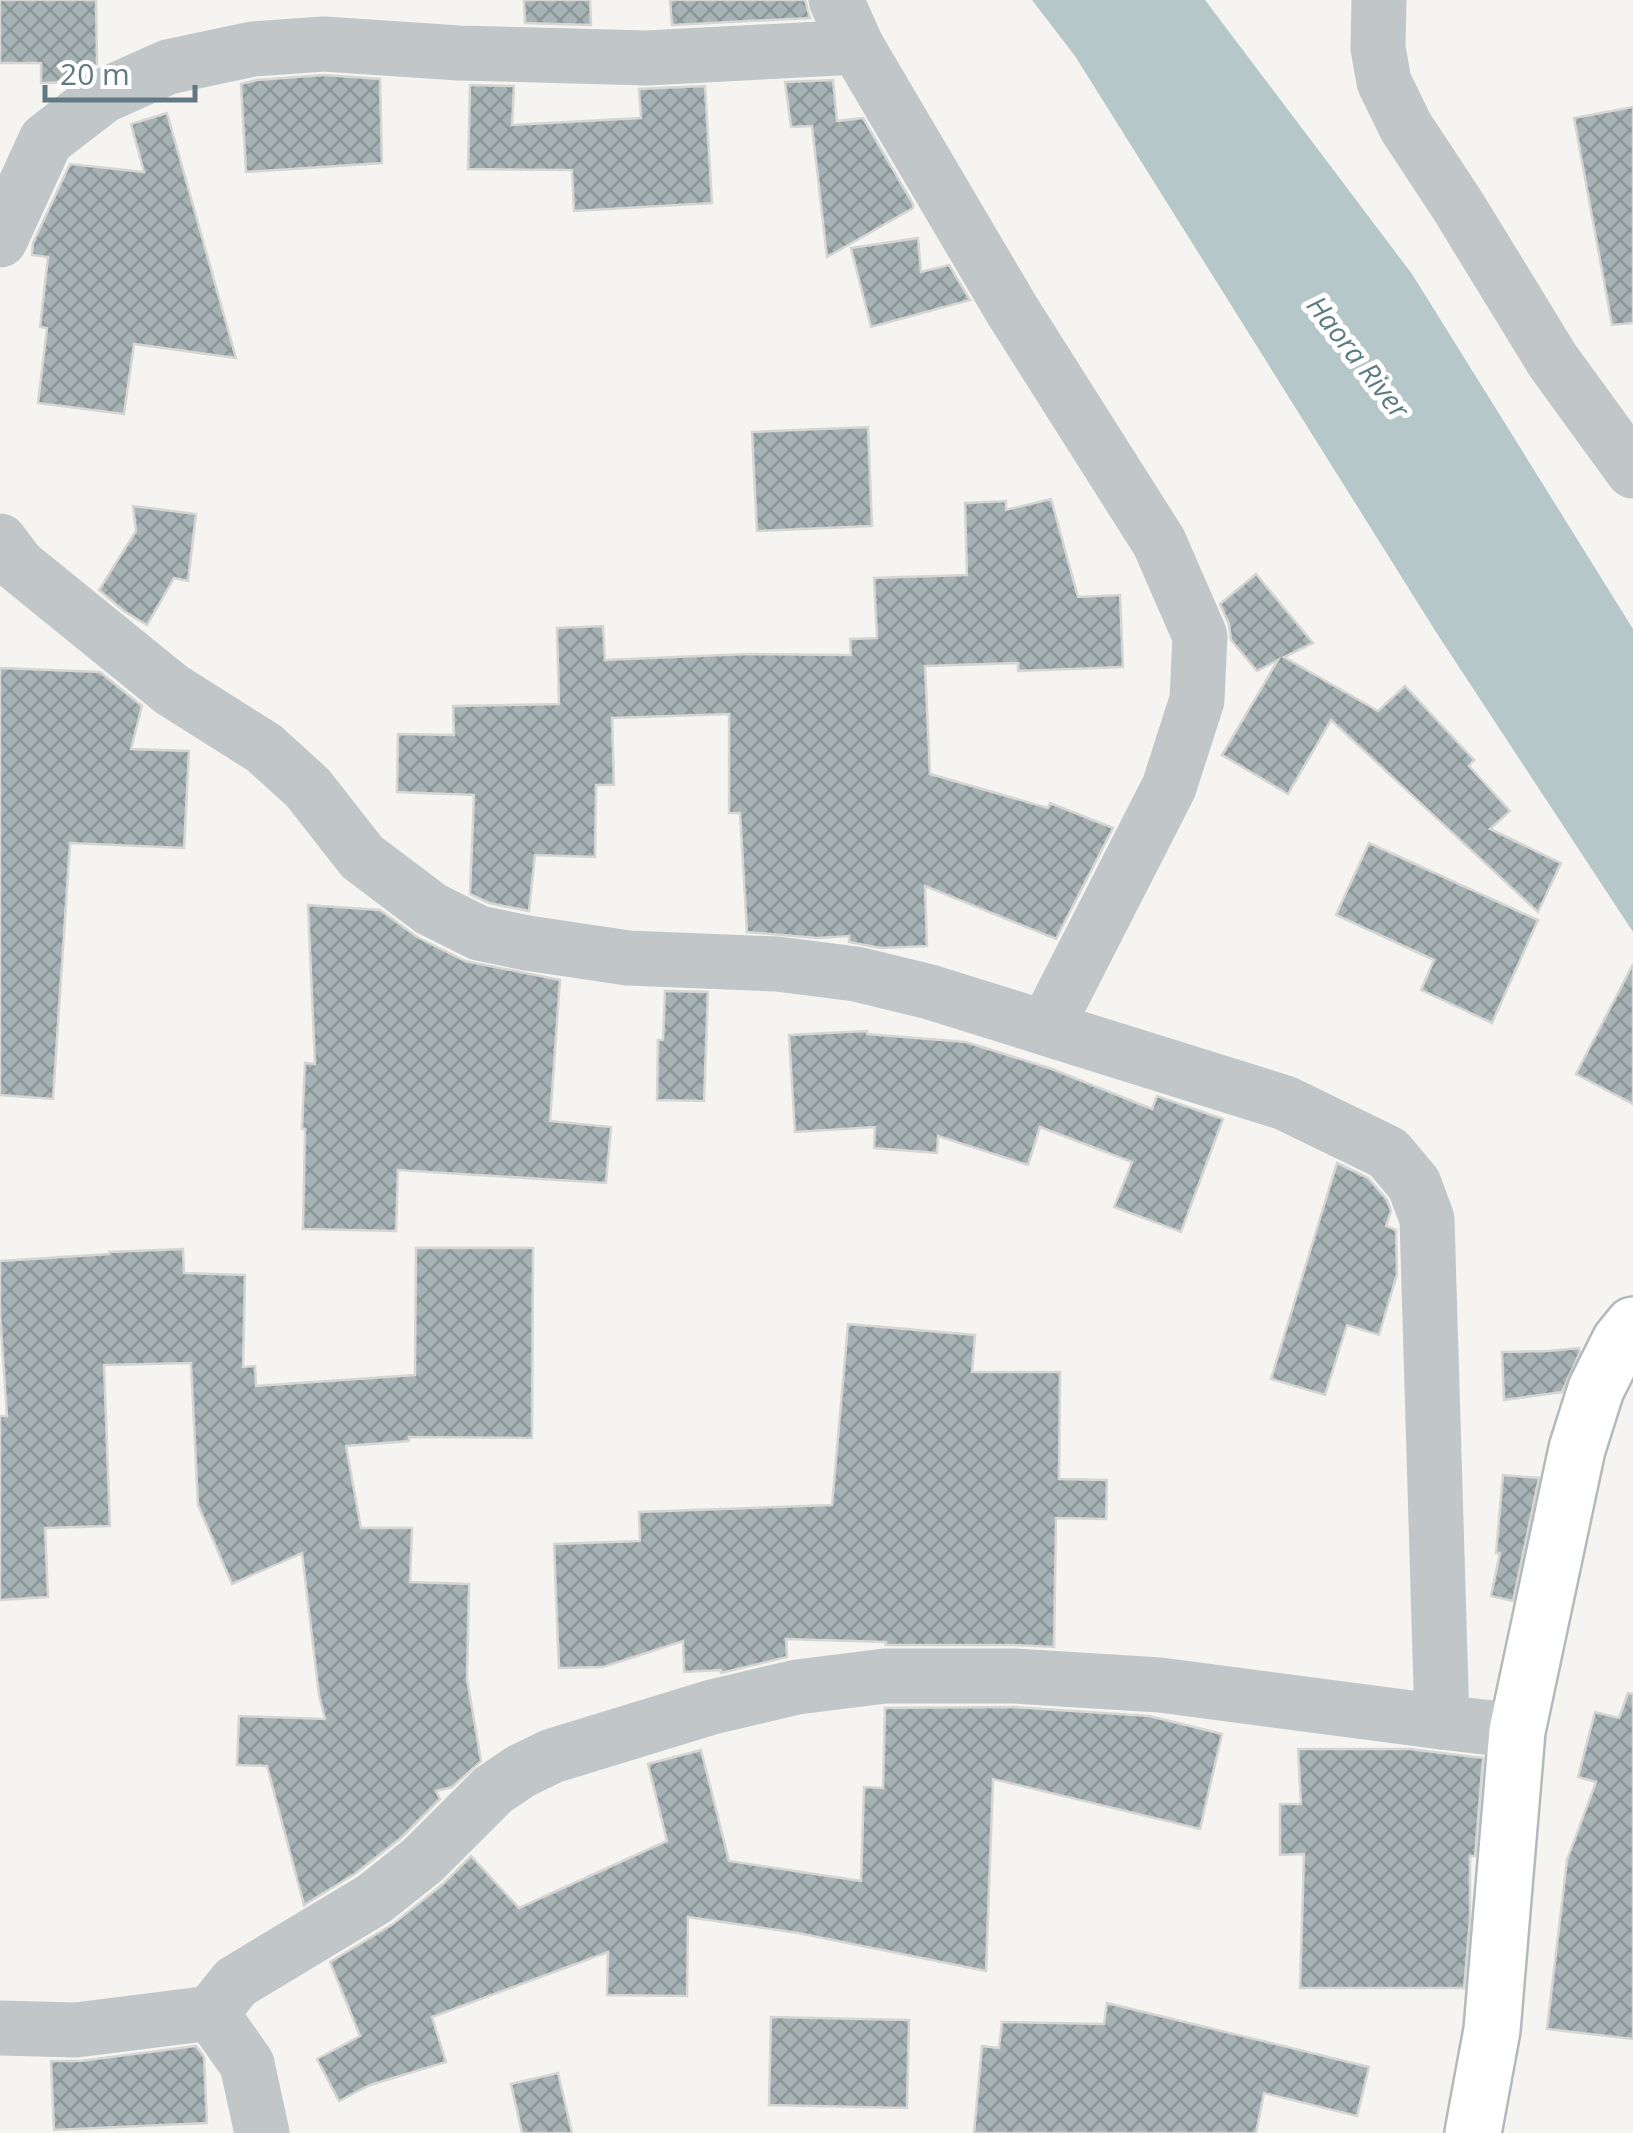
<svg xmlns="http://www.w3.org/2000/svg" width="1633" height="2133" font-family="'Open Sans',sans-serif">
	<defs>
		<pattern id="building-cross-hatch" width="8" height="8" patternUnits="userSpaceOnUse" patternTransform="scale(2.5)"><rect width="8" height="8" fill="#a7b2b5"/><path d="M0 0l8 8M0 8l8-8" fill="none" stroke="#8b9699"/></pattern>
	</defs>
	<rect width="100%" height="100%" fill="#f5f4f0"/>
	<path fill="#b6c7c9" d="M 1032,0 L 1205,0 L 1412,274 L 1633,629 L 1633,932 L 1436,632 L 1075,56 Z"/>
	<g fill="url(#building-cross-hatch)" stroke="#d5d5d3" stroke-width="2.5">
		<path d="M 0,0 L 96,0 L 97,64 L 70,82 L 41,83 L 41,63 L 0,63 Z"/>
		<path d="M 524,0 L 590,0 L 591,25 L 525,23 Z"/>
		<path d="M 670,0 L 805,0 L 810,18 L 672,25 Z"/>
		<path d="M 324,75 L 380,79 L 382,163 L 246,172 L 241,84 L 257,80 Z"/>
		<path d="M 833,80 L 837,121 L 863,118 L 913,204 L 913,208 L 827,257 L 812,126 L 791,127 L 785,82 Z"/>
		<path d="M 470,85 L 514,86 L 512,125 L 641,118 L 639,89 L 705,86 L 712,203 L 574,211 L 572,170 L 468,169 Z"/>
		<path d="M 1633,107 L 1633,323 L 1612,325 L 1574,118 Z"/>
		<path d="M 167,113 L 236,358 L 134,344 L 124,414 L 38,403 L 47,328 L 40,327 L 48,257 L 32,255 L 33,243 L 70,164 L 144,172 L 131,124 Z"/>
		<path d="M 918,238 L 921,272 L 949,265 L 970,300 L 871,327 L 851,248 Z"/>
		<path d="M 868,427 L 872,526 L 757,531 L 752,432 Z"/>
		<path d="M 1051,499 L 1078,597 L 1120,595 L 1123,667 L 1018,671 L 1018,663 L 925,666 L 930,774 L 1048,808 L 1050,803 L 1113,828 L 1056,939 L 925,886 L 927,946 L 881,948 L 849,942 L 849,936 L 818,938 L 747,932 L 740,813 L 729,813 L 729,714 L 612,718 L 614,785 L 596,785 L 595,857 L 535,855 L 529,911 L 489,903 L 470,894 L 474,795 L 397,792 L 398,734 L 454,735 L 453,706 L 559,704 L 557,628 L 603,626 L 605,660 L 748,654 L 851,655 L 850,639 L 877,638 L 874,578 L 967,575 L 965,503 L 1006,501 L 1006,510 Z"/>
		<path d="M 133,506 L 196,514 L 188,581 L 174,578 L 147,625 L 124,611 L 99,590 L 136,531 Z"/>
		<path d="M 1256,574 L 1313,643 L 1284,657 L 1378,711 L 1405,686 L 1474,760 L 1469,766 L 1510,811 L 1490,829 L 1561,863 L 1538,912 L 1331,720 L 1288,794 L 1222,755 L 1278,660 L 1257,671 L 1231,640 L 1229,624 L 1220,604 Z"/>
		<path d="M 0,668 L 100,672 L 142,706 L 131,749 L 189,751 L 184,848 L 70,843 L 53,1099 L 0,1095 Z"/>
		<path d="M 1369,843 L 1538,920 L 1492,1023 L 1421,990 L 1434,960 L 1336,915 Z"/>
		<path d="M 308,905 L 380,910 L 417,937 L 465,961 L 560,980 L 550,1121 L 611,1127 L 606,1183 L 398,1170 L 396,1231 L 303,1229 L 305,1129 L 302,1129 L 305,1063 L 315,1064 Z"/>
		<path d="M 1633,964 L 1633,1104 L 1576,1074 Z"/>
		<path d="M 665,991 L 708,992 L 704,1101 L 657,1100 L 658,1040 L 663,1040 Z"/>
		<path d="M 867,1031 L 867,1034 L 966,1042 L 1052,1069 L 1152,1109 L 1157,1096 L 1223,1119 L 1181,1232 L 1114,1207 L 1132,1162 L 1040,1127 L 1028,1165 L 938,1136 L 937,1153 L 874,1148 L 875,1127 L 795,1132 L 789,1035 Z"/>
		<path d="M 1337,1163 L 1368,1178 L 1387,1200 L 1391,1211 L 1386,1226 L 1396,1230 L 1397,1274 L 1379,1335 L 1347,1325 L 1325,1395 L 1271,1379 Z"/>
		<path d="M 416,1248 L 533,1248 L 532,1438 L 409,1437 L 409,1441 L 346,1446 L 361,1528 L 412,1528 L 410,1582 L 469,1584 L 467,1679 L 481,1761 L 452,1787 L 436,1791 L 440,1799 L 402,1837 L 356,1873 L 304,1905 L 267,1766 L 237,1765 L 239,1716 L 325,1719 L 319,1695 L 302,1553 L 232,1584 L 198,1505 L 191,1363 L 104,1365 L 110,1526 L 45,1528 L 48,1597 L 0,1600 L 0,1416 L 7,1416 L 0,1313 L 0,1261 L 109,1254 L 109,1252 L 183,1249 L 184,1273 L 245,1275 L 243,1367 L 255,1366 L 256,1386 L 415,1375 Z"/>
		<path d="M 848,1324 L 975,1335 L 972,1372 L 1060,1372 L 1059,1479 L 1107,1480 L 1106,1519 L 1056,1518 L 1054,1647 L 1014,1645 L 886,1645 L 886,1642 L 786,1639 L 787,1657 L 721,1673 L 721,1670 L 684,1672 L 683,1641 L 603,1667 L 559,1668 L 554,1544 L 640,1541 L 639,1512 L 832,1505 Z"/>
		<path d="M 1579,1348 L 1580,1352 L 1562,1392 L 1504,1400 L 1502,1352 L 1548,1351 Z"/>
		<path d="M 1503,1475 L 1539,1478 L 1513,1601 L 1491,1596 L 1500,1553 L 1496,1553 Z"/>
		<path d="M 1628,1693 L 1633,1694 L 1633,2039 L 1547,2029 L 1567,1860 L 1596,1782 L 1578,1777 L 1595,1712 L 1619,1718 Z"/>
		<path d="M 1013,1707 L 1149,1716 L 1222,1734 L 1200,1829 L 993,1779 L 986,1971 L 798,1933 L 688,1917 L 687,1996 L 607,1995 L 608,1952 L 432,2017 L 446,2062 L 370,2085 L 339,2101 L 317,2059 L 360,2036 L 330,1962 L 393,1924 L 443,1884 L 471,1856 L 519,1908 L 667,1841 L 648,1764 L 701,1750 L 729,1861 L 861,1881 L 864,1787 L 883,1788 L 885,1708 Z"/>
		<path d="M 1298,1749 L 1409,1749 L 1483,1758 L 1475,1856 L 1470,1856 L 1470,1919 L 1464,1988 L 1300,1988 L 1304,1854 L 1280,1855 L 1280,1804 L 1301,1804 Z"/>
		<path d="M 1107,2003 L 1369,2067 L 1357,2116 L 1264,2093 L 1256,2133 L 974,2133 L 982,2046 L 999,2048 L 1002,2022 L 1104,2024 Z"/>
		<path d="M 771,2017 L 909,2020 L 907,2108 L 769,2105 Z"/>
		<path d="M 196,2046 L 204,2057 L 207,2123 L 54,2130 L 51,2061 L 80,2061 Z"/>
		<path d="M 558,2073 L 572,2133 L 522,2133 L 511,2084 Z"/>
	</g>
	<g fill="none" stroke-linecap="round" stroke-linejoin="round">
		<defs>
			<path id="secondary" d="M 1473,2133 L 1492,2030 L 1517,1731 L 1577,1449 L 1596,1389 L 1620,1341 L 1633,1325"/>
		</defs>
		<use href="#secondary" stroke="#b3babd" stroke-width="60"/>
		<g stroke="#c1c6c8" stroke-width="55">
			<path d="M 836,0 L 857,47"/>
			<path d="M 1379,0 L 1378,48 L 1384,82 L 1406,127 L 1458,206 L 1553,361 L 1633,471"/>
			<path d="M 0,240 L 46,140 L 103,96 L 168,67 L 253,49 L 324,44 L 459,53 L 647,58 L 857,47 L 1012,310 L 1159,542 L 1200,636 L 1197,700 L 1169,787 L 1046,1028"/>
			<path d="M 211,2013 L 247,2064 L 262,2133"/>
			<path d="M 0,2028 L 76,2030 L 211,2013 L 236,1982 L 374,1899 L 423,1860 L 493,1790 L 521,1771 L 552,1756 L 712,1707 L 797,1687 L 885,1676 L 1014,1676 L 1160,1685 L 1442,1722"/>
		</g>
		<path stroke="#c1c6c8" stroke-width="55" d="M 0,541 L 18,565 L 172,690 L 264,748 L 308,788 L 362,857 L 431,909 L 479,933 L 527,943 L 628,958 L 777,964 L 856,974 L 930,992 L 1285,1103 L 1388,1153 L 1414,1184 L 1427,1219 L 1442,1722 L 1517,1731"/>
		<use href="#secondary" stroke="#fff" stroke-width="55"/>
	</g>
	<g text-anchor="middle" stroke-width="10" stroke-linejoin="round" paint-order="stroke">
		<g font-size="28" font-style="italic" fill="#5c7c81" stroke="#fff">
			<text transform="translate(1358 357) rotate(52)" y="10">Haora River</text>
		</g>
	</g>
	<path d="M45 85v15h150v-15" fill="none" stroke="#617983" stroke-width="5"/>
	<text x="60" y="85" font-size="30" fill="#617983" stroke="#ffffff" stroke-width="8" paint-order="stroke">20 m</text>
</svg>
